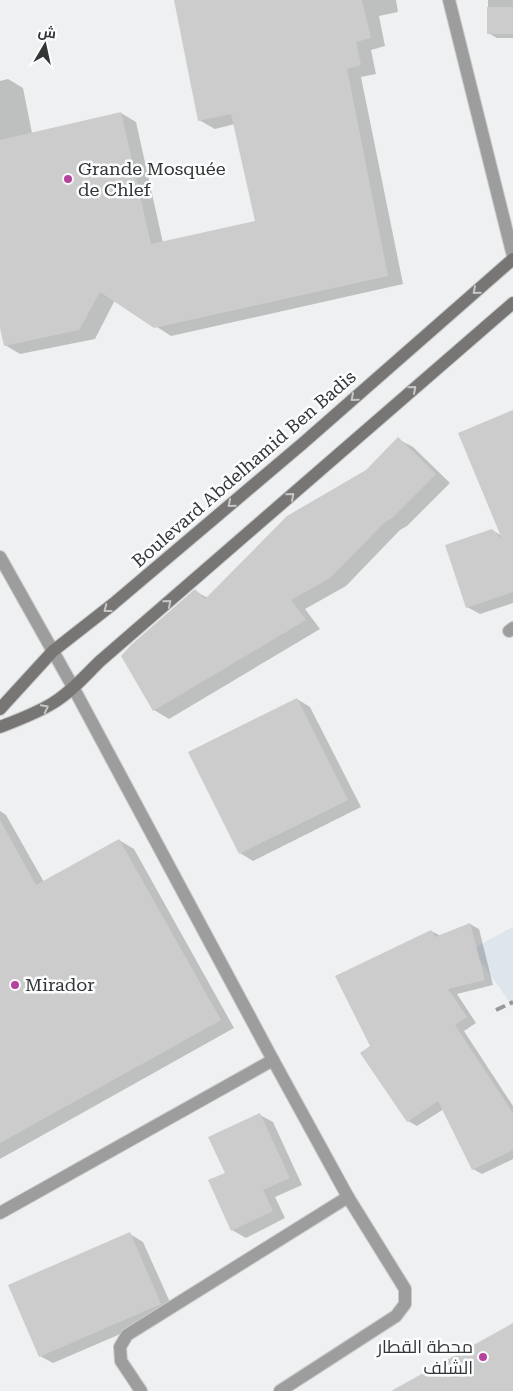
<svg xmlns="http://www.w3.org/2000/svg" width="513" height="1391" font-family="'Roboto Serif',Cairo,serif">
	<rect width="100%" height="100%" fill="#eef0f1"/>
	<path fill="#dee5ec" d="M 513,927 L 513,1007 L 472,949 Z"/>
	<g fill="#0003">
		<path d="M 175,0 L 396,0 L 398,12 L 379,16 L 385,46 L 371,50 L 376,74 L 361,77 L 403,284 L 171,336 L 115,300 L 95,339 L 20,354 L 5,345 L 0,322 L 0,81 L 8,79 L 23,88 L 32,133 L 121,113 L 136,122 L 163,243 L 257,222 L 235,124 L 215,129 L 199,120 Z"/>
		<path d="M 488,0 L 513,0 L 513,38 L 497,38 L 488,33 Z"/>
		<path d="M 513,412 L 513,603 L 480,614 L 467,607 L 492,530 L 502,536 Z"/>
		<path d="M 398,439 L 413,447 L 450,483 L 407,526 L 400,530 L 346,586 L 305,609 L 320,629 L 169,719 L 154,710 L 195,591 L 208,598 L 367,471 Z"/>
		<path d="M 297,699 L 310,707 L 361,807 L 253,861 L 240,853 L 189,753 Z"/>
		<path d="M 0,811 L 6,815 L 44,882 L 119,840 L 134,849 L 234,1028 L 0,1159 Z"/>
		<path d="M 470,924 L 479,929 L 493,985 L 457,994 L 476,1023 L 464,1031 L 513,1106 L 513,1159 L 482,1174 L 473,1169 L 444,1109 L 417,1126 L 408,1121 L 372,1047 L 431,931 L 441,936 Z"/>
		<path d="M 260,1115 L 273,1122 L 302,1185 L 275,1197 L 285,1218 L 246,1238 L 232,1230 Z"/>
		<path d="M 130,1234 L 143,1242 L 174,1311 L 53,1363 L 40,1356 Z"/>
	</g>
	<g fill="#cdcccd">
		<path d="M 174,0 L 362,0 L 371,38 L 356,42 L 361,65 L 347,69 L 388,276 L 154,328 L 100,292 L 79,330 L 4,346 L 0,328 L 0,140 L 121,112 L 151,244 L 255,221 L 231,114 L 198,121 Z"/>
		<rect x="487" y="7" width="26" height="27"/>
		<path d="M 513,410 L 513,592 L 466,608 L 445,545 L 492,529 L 502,539 L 458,433 Z"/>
		<path d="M 398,437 L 436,474 L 392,518 L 385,522 L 330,578 L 291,600 L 306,620 L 153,711 L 121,656 L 131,645 L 195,589 L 205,599 L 287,516 L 366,470 Z"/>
		<path d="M 297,698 L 348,800 L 239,854 L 188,752 Z"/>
		<path d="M 0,820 L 36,885 L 119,839 L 221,1020 L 0,1143 Z"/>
		<path d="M 470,923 L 485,980 L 448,989 L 467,1017 L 455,1025 L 513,1113 L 513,1150 L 472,1170 L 438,1101 L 407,1122 L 360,1053 L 370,1046 L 335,976 L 431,930 L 435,937 Z"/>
		<path d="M 260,1113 L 290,1178 L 263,1190 L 273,1211 L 231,1231 L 208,1180 L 225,1173 L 208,1137 Z"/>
		<path d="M 130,1232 L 161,1304 L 39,1357 L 8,1285 Z"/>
		<path d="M 513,1323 L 513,1391 L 391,1391 Z"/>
	</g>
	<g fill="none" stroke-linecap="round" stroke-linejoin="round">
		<defs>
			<g id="lane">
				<path d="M 73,687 L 273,1060 L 348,1197 L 405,1289 L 405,1304 L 396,1316 L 280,1391"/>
				<path d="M 0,1213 L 273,1060"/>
				<path d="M 141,1391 L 121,1361 L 120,1347 L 127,1335 L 348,1197"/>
			</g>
			<g id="street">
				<path d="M 449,0 L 513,256"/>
				<path d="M 0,557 L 73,687"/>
				<path d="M 509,631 L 513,628"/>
			</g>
			<g id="secondary">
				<path d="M 0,709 L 53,651 L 113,604 L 302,444 L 513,259"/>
				<path d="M 0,727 C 18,720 37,713 53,703 C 70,693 85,676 99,662 L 513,303"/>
			</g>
		</defs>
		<use href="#lane" stroke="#c9cbcb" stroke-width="14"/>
		<use href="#street" stroke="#c9cbcb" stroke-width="14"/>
		<use href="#secondary" stroke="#c9cbcb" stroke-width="14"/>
		<use href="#lane" stroke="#9e9d9d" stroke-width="12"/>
		<use href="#street" stroke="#9e9d9d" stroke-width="12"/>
		<use href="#secondary" stroke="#777675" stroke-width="12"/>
		<path stroke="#979899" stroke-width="4" stroke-dasharray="10 5" stroke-linecap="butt" d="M 496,1010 L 513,1002"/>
	</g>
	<defs><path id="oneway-chevron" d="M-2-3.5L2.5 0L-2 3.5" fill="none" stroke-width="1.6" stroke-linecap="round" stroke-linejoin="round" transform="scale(1.25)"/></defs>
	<g stroke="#c7c7c8">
		<use href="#oneway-chevron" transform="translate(476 291) rotate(139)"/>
		<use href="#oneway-chevron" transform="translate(413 389) rotate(-41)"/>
		<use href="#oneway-chevron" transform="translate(354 398) rotate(139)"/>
		<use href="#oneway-chevron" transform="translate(291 496) rotate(-41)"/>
		<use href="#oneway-chevron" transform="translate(231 504) rotate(140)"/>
		<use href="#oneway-chevron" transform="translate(168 603) rotate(-41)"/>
		<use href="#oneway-chevron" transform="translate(107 609) rotate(143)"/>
		<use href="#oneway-chevron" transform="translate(45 708) rotate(-27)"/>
	</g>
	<g fill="#b5439e" stroke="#fcfdff" stroke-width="2">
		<circle cx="68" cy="179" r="5"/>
		<circle cx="15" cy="985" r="5"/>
		<circle cx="483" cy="1357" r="5"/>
	</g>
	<g text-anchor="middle" stroke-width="5" stroke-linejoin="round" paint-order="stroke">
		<g font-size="18" fill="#343535" stroke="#fcfdff" text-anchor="start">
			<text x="78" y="175">Grande Mosquée<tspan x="78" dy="21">de Chlef</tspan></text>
			<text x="25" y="991">Mirador</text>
			<text x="473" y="1353" text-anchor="end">محطة القطار<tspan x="473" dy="21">الشلف</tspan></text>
		</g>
		<g font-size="18" fill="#343535" stroke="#fcfdff">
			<text transform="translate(244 469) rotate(-41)" y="6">Boulevard Abdelhamid Ben Badis</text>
		</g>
	</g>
	<g transform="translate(45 45) rotate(9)" stroke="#fcfdff" stroke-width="4" paint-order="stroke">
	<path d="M0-4L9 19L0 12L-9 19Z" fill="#343535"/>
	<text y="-8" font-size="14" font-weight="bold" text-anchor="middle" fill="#343535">ش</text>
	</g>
</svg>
